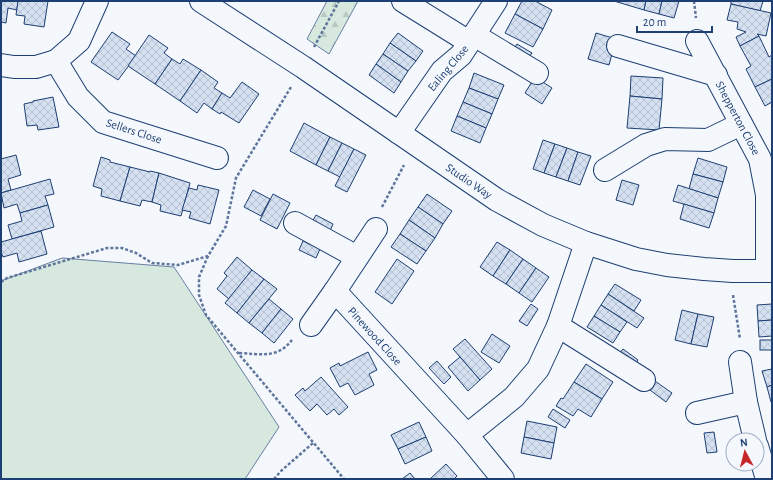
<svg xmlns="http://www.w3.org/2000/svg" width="773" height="480" font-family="'Alegreya Sans',sans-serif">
	<defs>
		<pattern id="forest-firs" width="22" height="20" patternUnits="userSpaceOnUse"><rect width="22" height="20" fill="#d7e8df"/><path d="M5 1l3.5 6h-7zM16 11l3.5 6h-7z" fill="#b8c8c3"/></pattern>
		<pattern id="building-cross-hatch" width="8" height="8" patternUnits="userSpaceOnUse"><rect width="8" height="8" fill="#d5e0f0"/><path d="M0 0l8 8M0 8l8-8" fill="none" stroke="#b6c1d1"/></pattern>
	</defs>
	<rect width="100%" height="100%" fill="#f4f7fb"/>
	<path fill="#d7e8df" stroke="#687fa3" d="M 62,258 L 174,267 L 279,427 L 245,479 L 1,479 L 1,281 Z"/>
	<path fill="url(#forest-firs)" stroke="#687fa3" d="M 327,1 L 358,1 L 329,54 L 307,39 Z"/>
	<g fill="url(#building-cross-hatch)" stroke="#1d3f73">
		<path d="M 1,1 L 18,1 L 17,10 L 8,8 L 6,23 L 1,22 Z"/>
		<path d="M 18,1 L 48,1 L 44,27 L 24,24 L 25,16 L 16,15 Z"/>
		<path d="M 522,1 L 535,1 L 552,10 L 543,29 L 515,14 Z"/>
		<path d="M 614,1 L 646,1 L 644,10 Z"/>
		<path d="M 646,1 L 662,1 L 659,14 L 644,10 Z"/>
		<path d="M 662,1 L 679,1 L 674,18 L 659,14 Z"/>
		<path d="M 731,1 L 763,1 L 760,11 L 731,4 Z"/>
		<path d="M 731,4 L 771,13 L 766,36 L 757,34 L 759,36 L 740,46 L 736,37 L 746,32 L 737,29 L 738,22 L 727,20 Z"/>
		<path d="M 515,14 L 543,29 L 533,47 L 505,33 Z"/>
		<path d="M 112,32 L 130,44 L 126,49 L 136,56 L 118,80 L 91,62 Z"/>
		<path d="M 398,33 L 423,51 L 416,61 L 390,43 Z"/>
		<path d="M 596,33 L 616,39 L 609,65 L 588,59 Z"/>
		<path d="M 149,35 L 168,48 L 164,53 L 172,59 L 155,84 L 128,66 Z"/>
		<path d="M 759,36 L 769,57 L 772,55 L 772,79 L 755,87 L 746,69 L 751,66 L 740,46 Z"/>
		<path d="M 390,43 L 416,61 L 408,71 L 383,54 Z"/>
		<path d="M 517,44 L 532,53 L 526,61 L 512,52 Z"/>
		<path d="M 383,54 L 408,71 L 401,82 L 376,64 Z"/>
		<path d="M 172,59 L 180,64 L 183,59 L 201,70 L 180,101 L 155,84 Z"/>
		<path d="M 376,64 L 401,82 L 394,93 L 369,75 Z"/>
		<path d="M 201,70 L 218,82 L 214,88 L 222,93 L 212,109 L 204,103 L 197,113 L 180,101 Z"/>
		<path d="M 474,73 L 504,85 L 498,99 L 469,88 Z"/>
		<path d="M 631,76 L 663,78 L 662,99 L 630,96 Z"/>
		<path d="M 535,77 L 552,88 L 542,104 L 525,93 Z"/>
		<path d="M 772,79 L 772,102 L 765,106 L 755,87 Z"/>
		<path d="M 242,82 L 259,94 L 239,123 L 221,112 L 220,114 L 212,109 L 222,93 L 230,98 Z"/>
		<path d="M 469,88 L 498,99 L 492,114 L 463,102 Z"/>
		<path d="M 630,96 L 662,99 L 659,130 L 627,128 Z"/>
		<path d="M 53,97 L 59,127 L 38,130 L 37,125 L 27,126 L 24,104 L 33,102 L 33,101 Z"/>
		<path d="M 463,102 L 492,114 L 486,128 L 457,116 Z"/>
		<path d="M 457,116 L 486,128 L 480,143 L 451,131 Z"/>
		<path d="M 304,123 L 330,137 L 316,165 L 290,151 Z"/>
		<path d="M 330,137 L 342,143 L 328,171 L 316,165 Z"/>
		<path d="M 543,140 L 555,144 L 544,173 L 533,169 Z"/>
		<path d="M 342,143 L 354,149 L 340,177 L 328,171 Z"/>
		<path d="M 555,144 L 567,148 L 556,177 L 544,173 Z"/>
		<path d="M 567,148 L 578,152 L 568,181 L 556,177 Z"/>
		<path d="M 354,149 L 366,155 L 347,192 L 335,186 Z"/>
		<path d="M 578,152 L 591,156 L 580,185 L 568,181 Z"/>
		<path d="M 16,155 L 21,175 L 8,179 L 11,190 L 1,193 L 1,159 Z"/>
		<path d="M 101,157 L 110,160 L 110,162 L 130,167 L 120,201 L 101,196 L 102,189 L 93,186 Z"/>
		<path d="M 698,158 L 727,167 L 723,182 L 693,174 Z"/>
		<path d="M 130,167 L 150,172 L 150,171 L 159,173 L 152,202 L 142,200 L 140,206 L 120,201 Z"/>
		<path d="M 159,173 L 190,183 L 181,216 L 160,211 L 161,205 L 152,202 Z"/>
		<path d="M 693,174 L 723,182 L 718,198 L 689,189 Z"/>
		<path d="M 50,179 L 54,194 L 45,196 L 48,205 L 20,213 L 17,204 L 4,208 L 1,193 Z"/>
		<path d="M 622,180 L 639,185 L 633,205 L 616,200 Z"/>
		<path d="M 198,185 L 219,190 L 210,224 L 189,218 L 191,212 L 182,210 L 189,188 L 197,190 Z"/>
		<path d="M 678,185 L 718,198 L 714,213 L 673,201 Z"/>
		<path d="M 253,190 L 270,199 L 261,216 L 244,207 Z"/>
		<path d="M 273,194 L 290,203 L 277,229 L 260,220 Z"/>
		<path d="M 427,194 L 452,211 L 443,224 L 418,207 Z"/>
		<path d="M 684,204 L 714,213 L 709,228 L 680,219 Z"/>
		<path d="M 48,205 L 54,227 L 12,239 L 8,225 L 22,221 L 20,213 Z"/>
		<path d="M 418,207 L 443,224 L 435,238 L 409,220 Z"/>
		<path d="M 316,215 L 333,224 L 329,233 L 311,224 Z"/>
		<path d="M 409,220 L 435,238 L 426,251 L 400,234 Z"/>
		<path d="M 41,231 L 47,254 L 19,262 L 17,253 L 3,257 L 1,252 L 1,242 Z"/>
		<path d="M 400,234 L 426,251 L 417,264 L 391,247 Z"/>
		<path d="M 303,241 L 320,249 L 316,258 L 299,250 Z"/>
		<path d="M 497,242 L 510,250 L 493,276 L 480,267 Z"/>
		<path d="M 510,250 L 523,259 L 506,284 L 493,276 Z"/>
		<path d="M 237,257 L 252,270 L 229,299 L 217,289 L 227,276 L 224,273 Z"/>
		<path d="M 397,259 L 414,271 L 392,304 L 375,292 Z"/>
		<path d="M 523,259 L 536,268 L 519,293 L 506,284 Z"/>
		<path d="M 536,268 L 549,277 L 532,302 L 519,293 Z"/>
		<path d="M 252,270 L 264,279 L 237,313 L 225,303 Z"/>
		<path d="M 264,279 L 277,289 L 249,323 L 237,313 Z"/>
		<path d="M 615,284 L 641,300 L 634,311 L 608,294 Z"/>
		<path d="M 608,294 L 644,318 L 637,328 L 601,305 Z"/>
		<path d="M 269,299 L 281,309 L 262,333 L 249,323 Z"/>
		<path d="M 531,304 L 538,309 L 527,326 L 519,321 Z"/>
		<path d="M 772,304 L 772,320 L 758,321 L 757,305 Z"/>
		<path d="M 601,305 L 627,322 L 620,332 L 594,316 Z"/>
		<path d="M 281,309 L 293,319 L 274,343 L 262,333 Z"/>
		<path d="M 682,310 L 698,314 L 691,344 L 675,340 Z"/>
		<path d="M 698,314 L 714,317 L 707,347 L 691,344 Z"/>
		<path d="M 594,316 L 620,332 L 613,343 L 587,327 Z"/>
		<path d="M 772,320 L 772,336 L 759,337 L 758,321 Z"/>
		<path d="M 492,334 L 510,346 L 499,363 L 481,352 Z"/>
		<path d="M 465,339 L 492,369 L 480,380 L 453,349 Z"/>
		<rect x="760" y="340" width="12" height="10"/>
		<path d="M 623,349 L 638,360 L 632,369 L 616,358 Z"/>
		<path d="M 368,352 L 377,370 L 369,374 L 374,385 L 355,395 L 348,383 L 340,387 L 330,368 L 339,363 L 340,366 Z"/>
		<path d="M 460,357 L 480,380 L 468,391 L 448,367 Z"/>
		<path d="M 437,361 L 451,377 L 444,384 L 429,368 Z"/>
		<path d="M 586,364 L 613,382 L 602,399 L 574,382 Z"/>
		<path d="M 772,369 L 772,385 L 767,387 L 762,371 Z"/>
		<path d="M 321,377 L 348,407 L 339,415 L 334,409 L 327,415 L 317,404 L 310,411 L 295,395 L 303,388 L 305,391 Z"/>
		<path d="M 655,381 L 672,393 L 666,402 L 650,390 Z"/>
		<path d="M 574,382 L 602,399 L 591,417 L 578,409 L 573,416 L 556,406 L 561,398 L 563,399 Z"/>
		<path d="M 772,385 L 772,402 L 771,402 L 767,387 Z"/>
		<path d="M 553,409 L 570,420 L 565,428 L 548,417 Z"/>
		<path d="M 527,421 L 557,427 L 554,443 L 524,437 Z"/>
		<path d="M 419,422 L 426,437 L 398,449 L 391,435 Z"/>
		<path d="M 714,432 L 717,452 L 707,453 L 704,433 Z"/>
		<path d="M 426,437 L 432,451 L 405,464 L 398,449 Z"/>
		<path d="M 524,437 L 554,443 L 551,459 L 521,453 Z"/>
		<path d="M 446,464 L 457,476 L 454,479 L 430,479 Z"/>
		<path d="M 410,473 L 415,479 L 402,479 Z"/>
	</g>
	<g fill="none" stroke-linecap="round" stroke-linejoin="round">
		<defs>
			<g id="minor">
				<path d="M 201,1 L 303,67 L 497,200 L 543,225 L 586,243 L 636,259 L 667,265 L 704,269 L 733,271 L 772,271"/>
				<path d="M 403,1 L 469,42"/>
				<path d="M 474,35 L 537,73"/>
				<path d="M 697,41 L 760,159 L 767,195 L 767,271"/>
				<path d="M 618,46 L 716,75"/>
				<path d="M 56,61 L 78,97 L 103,122 L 217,158"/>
				<path d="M 1,65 L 14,67 L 36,67 L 56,61 L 79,41 L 97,1"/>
				<path d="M 399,133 L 442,71 L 461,55 L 496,1"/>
				<path d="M 605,170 L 646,145 L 665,139 L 708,140 L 741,124"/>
				<path d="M 295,223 L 357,257"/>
				<path d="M 376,229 L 335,291 L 467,435"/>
				<path d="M 311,325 L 335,291"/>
				<path d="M 558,326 L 644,380"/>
				<path d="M 740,362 L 746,402 L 755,440"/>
				<path d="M 697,413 L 746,402"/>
				<path d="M 757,446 L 767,479"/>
				<path d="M 503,479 L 467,435 L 514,397 L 538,369 L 558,326 L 586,243"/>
			</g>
		</defs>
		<use href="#minor" stroke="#1d3f73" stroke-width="24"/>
		<g stroke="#5e769c" stroke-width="2.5" stroke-dasharray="3 2" stroke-linecap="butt">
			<path d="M 694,1 L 696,18"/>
			<path d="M 314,47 L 339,1"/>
			<path d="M 382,207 L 404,165"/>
			<path d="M 208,256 L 199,277 L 199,295 L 206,315 L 344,479"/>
			<path d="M 1,282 L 7,278 L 107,248 L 122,248 L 136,253 L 152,263 L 178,265 L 208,256 L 226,226 L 236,178 L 291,87"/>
			<path d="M 733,295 L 740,339"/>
			<path d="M 239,353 C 261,354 277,359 292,340"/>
			<path d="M 274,479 L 281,471 L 313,443"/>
		</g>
		<use href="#minor" stroke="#f4f7fb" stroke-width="22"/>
	</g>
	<g text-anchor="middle" stroke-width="3" stroke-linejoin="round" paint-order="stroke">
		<g font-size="12" fill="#1d3f73" stroke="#f4f7fb">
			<text transform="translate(448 68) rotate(-50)" y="4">Ealing Close</text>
			<text transform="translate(738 118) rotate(62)" y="4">Shepperton Close</text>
			<text transform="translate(134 131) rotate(18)" y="4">Sellers Close</text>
			<text transform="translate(469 181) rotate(34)" y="4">Studio Way</text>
			<text transform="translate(375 336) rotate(48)" y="4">Pinewood Close</text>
		</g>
	</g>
	<rect width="773" height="480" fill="none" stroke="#1d3f73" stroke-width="4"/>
	<g transform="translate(745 452) rotate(353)"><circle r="19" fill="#f4f7fb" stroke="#9eadc5"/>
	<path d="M0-3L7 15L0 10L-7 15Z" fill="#c62828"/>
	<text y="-6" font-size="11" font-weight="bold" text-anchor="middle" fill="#1d3f73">N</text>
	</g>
	<path d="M637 26v6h75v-6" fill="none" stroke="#1d3f73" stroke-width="2"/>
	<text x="643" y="26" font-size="12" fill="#1d3f73" stroke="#f4f7fb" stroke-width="3" paint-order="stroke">20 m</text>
</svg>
